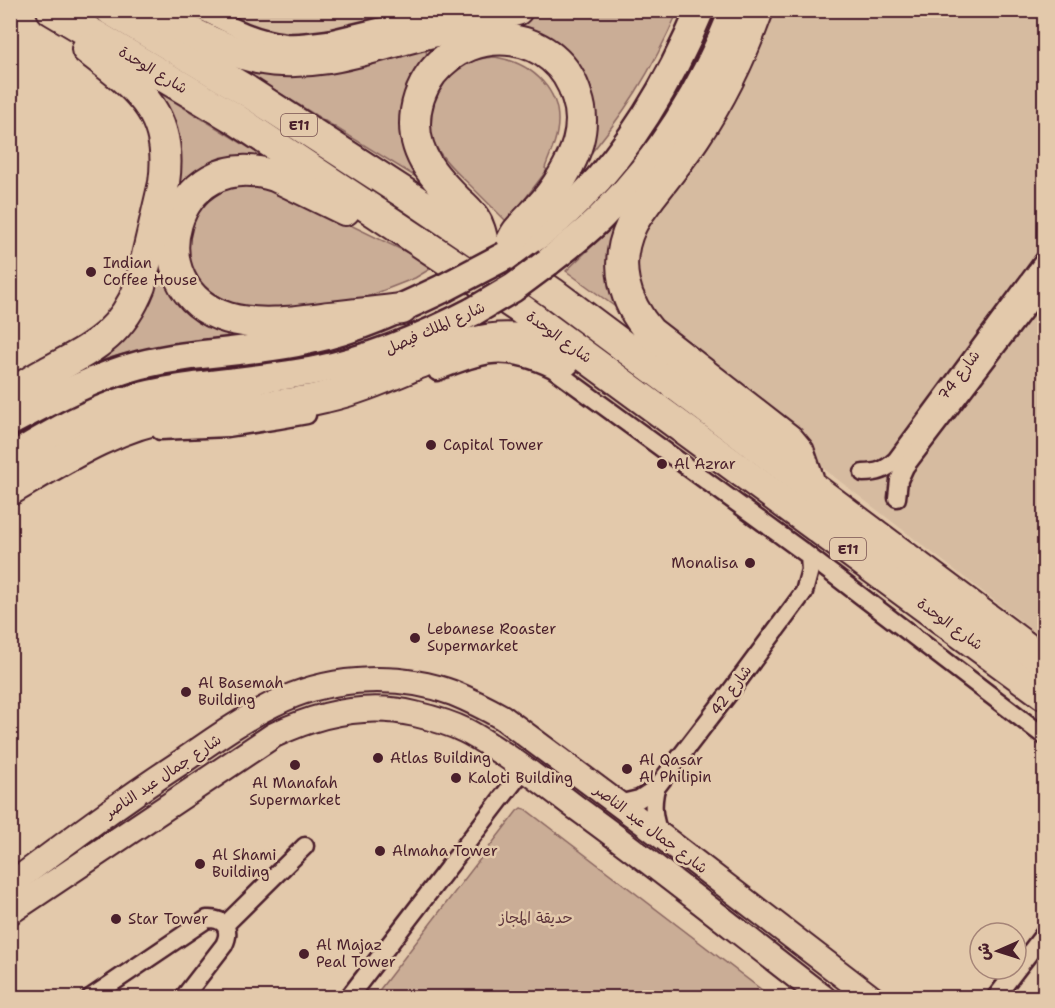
<svg xmlns="http://www.w3.org/2000/svg" width="1055" height="1008" font-family="'Shantell Sans','Playpen Sans Arabic',sans-serif">
	<rect width="100%" height="100%" fill="#e3c9ab"/>
	<filter id="ink" filterUnits="userSpaceOnUse"><feTurbulence type="fractalNoise" baseFrequency=".0167" numOctaves="2"/><feDisplacementMap in="SourceGraphic" scale="12" xChannelSelector="R" yChannelSelector="G"/><feConvolveMatrix kernelMatrix="1 2 1 2 8 2 1 2 1" color-interpolation-filters="sRGB"/></filter>
	<g filter="url(#ink)">
		<g fill="#d6bba0">
			<path d="M 151,11 L 464,11 L 327,58 Z"/>
			<path d="M 717,11 L 1044,11 L 1044,639 L 784,438 L 643,320 L 633,261 L 683,151 L 711,46 Z"/>
		</g>
		<g fill="#caad96" stroke="#8a6660" stroke-width="1.5">
			<path d="M 550,11 L 678,11 C 652,71 624,115 581,165 L 579,84 L 472,29 Z"/>
			<path d="M 425,42 L 427,57 L 421,172 L 416,177 L 244,71 L 248,63 Z"/>
			<path d="M 495,57 C 533,63 564,92 557,132 C 555,145 549,156 545,168 L 547,170 L 521,204 L 506,221 C 494,209 482,197 470,185 C 447,163 418,138 433,102 C 435,95 438,88 443,82 C 458,65 472,58 495,57 Z"/>
			<path d="M 152,88 L 272,162 L 196,174 L 185,182 L 176,192 L 158,255 L 160,269 L 165,282 L 180,306 L 189,315 L 201,323 L 213,329 L 227,333 L 227,339 C 175,342 127,350 79,368 L 149,272 Z"/>
			<path d="M 231,183 L 276,189 L 435,266 L 415,278 L 364,298 L 244,313 L 188,277 L 188,216 Z"/>
			<path d="M 625,215 L 632,319 L 566,271 Z"/>
			<path d="M 521,808 L 525,809 L 771,997 L 374,997 L 517,811 Z"/>
		</g>
		<g fill="none" stroke-linecap="round" stroke-linejoin="round">
			<defs>
				<g id="street">
					<path d="M 199,10 C 227,24 254,39 286,42 C 300,43 314,41 328,39 L 449,10"/>
					<path d="M 437,372 C 484,353 504,346 553,369 L 805,553 L 1044,736"/>
					<path d="M 160,431 L 228,428 L 279,420 L 307,415"/>
					<path d="M 863,473 C 877,473 886,470 896,460 L 1044,260"/>
					<path d="M 897,498 L 899,480 L 905,467 L 1044,285"/>
					<path d="M 656,788 C 652,805 653,818 660,835"/>
					<path d="M 618,804 L 639,799 L 656,788 L 730,692 L 804,592 L 810,570 L 809,556"/>
					<path d="M 225,925 L 305,846"/>
					<path d="M 90,998 L 207,919 C 224,918 232,929 224,945 L 183,998"/>
					<path d="M 348,998 L 524,769"/>
					<path d="M 995,998 L 1044,934"/>
				</g>
				<g id="secondary">
					<path d="M 10,885 C 66,843 122,801 180,763 C 213,740 248,715 284,699 C 336,676 401,674 453,693 C 470,700 486,708 502,717 L 660,835 L 872,998"/>
					<path d="M 10,912 L 274,735 C 318,714 365,702 415,714 C 432,718 450,723 466,731 C 480,738 492,747 505,755 C 530,772 554,791 578,809 C 662,870 742,935 824,998"/>
				</g>
				<g id="primary">
					<path d="M 505,256 C 516,249 529,242 540,234 C 555,224 568,211 581,198 C 634,144 671,80 700,10"/>
					<path d="M 548,262 C 567,247 587,232 604,214 C 662,156 704,86 734,10"/>
					<path d="M 10,422 C 53,399 94,377 140,365 C 195,351 253,353 308,340 C 356,330 400,309 444,288"/>
					<path d="M 10,458 C 47,437 83,414 124,401 C 187,382 253,383 317,370 C 372,359 424,337 474,311"/>
				</g>
				<g id="highway">
					<path d="M 52,10 L 234,118 L 518,307 L 1044,694"/>
					<path d="M 111,10 L 247,91 L 412,198 L 554,294 L 1044,661"/>
					<path d="M 148,10 C 183,28 219,49 257,58 C 307,68 354,53 401,40 C 440,30 478,20 517,10"/>
					<path d="M 758,10 C 742,55 721,98 695,137 C 681,158 666,177 651,196 C 644,206 636,215 631,226 C 613,264 624,302 650,332 L 789,440 L 799,452 L 811,487"/>
					<path d="M 345,210 L 275,176 C 172,142 132,289 228,318 C 259,327 298,321 329,317 C 353,314 377,312 402,309"/>
					<path d="M 483,243 C 481,234 479,225 474,218 C 470,212 464,206 458,201 C 436,179 415,157 415,124 C 415,106 421,88 432,73 C 473,21 558,30 577,97 C 582,111 582,127 578,142 C 572,164 555,191 539,208 C 532,216 524,223 517,232 C 512,239 509,248 505,256"/>
					<path d="M 10,395 C 22,387 34,379 46,373 C 91,348 120,337 140,286 L 164,183 C 174,112 137,88 87,49"/>
					<path d="M 10,490 C 63,459 115,425 176,415 C 225,407 276,409 325,397 C 357,390 386,377 415,365 C 449,351 482,334 520,339 C 537,341 551,352 565,361"/>
				</g>
			</defs>
			<use href="#street" stroke="#4a1f2b" stroke-width="21"/>
			<use href="#secondary" stroke="#4a1f2b" stroke-width="28"/>
			<use href="#primary" stroke="#4a1f2b" stroke-width="32"/>
			<use href="#highway" stroke="#4a1f2b" stroke-width="34"/>
			<use href="#street" stroke="#e3c9ab" stroke-width="16"/>
			<use href="#secondary" stroke="#e3c9ab" stroke-width="24"/>
			<use href="#primary" stroke="#e3c9ab" stroke-width="27"/>
			<use href="#highway" stroke="#e3c9ab" stroke-width="30"/>
			<defs>
				<g id="primary-bridge">
					<path d="M 444,288 L 505,256"/>
					<path d="M 474,311 L 513,288 L 548,262"/>
				</g>
			</defs>
			<use href="#primary-bridge" stroke="#4a1f2b" stroke-width="32" stroke-linecap="butt"/>
			<use href="#primary-bridge" stroke="#e3c9ab" stroke-width="27"/>
		</g>
	</g>
	<g fill="#4a1f2b" stroke="#e3c9ab" stroke-width="2">
		<circle cx="91" cy="272" r="6"/>
		<circle cx="431" cy="445" r="6"/>
		<circle cx="662" cy="464" r="6"/>
		<circle cx="750" cy="563" r="6"/>
		<circle cx="415" cy="638" r="6"/>
		<circle cx="186" cy="692" r="6"/>
		<circle cx="378" cy="758" r="6"/>
		<circle cx="295" cy="765" r="6"/>
		<circle cx="627" cy="769" r="6"/>
		<circle cx="456" cy="778" r="6"/>
		<circle cx="380" cy="851" r="6"/>
		<circle cx="200" cy="864" r="6"/>
		<circle cx="116" cy="919" r="6"/>
		<circle cx="304" cy="954" r="6"/>
	</g>
	<g text-anchor="middle" stroke-width="5" stroke-linejoin="round" paint-order="stroke">
		<g fill="#e3c9ab" stroke="#785251" stroke-width="1.5">
			<rect x="281" y="114" width="36" height="22" rx="4.5"/>
			<rect x="830" y="538" width="36" height="22" rx="4.5"/>
		</g>
		<g font-size="14" font-weight="bold" fill="#4a1f2b">
			<text x="299" y="130">E11</text>
			<text x="848" y="554">E11</text>
		</g>
		<g font-size="15" fill="#4a1f2b" stroke="#e3c9ab">
			<text transform="translate(153 70) rotate(31)" y="5">شارع الوحدة</text>
			<text transform="translate(435 328) rotate(-24)" y="5">شارع الملك فيصل</text>
			<text transform="translate(559 337) rotate(36)" y="5">شارع الوحدة</text>
			<text transform="translate(959 375) rotate(-53)" y="5">شارع 74</text>
			<text transform="translate(950 624) rotate(36)" y="5">شارع الوحدة</text>
			<text transform="translate(731 690) rotate(-53)" y="5">شارع 42</text>
			<text transform="translate(163 776) rotate(-34)" y="5">شارع جمال عبد الناصر</text>
			<text transform="translate(651 829) rotate(37)" y="5">شارع جمال عبد الناصر</text>
		</g>
		<g font-size="15" fill="#4a1f2b" stroke="#e3c9ab" text-anchor="start">
			<text x="103" y="268">Indian<tspan x="103" dy="17">Coffee House</tspan></text>
			<text x="443" y="450">Capital Tower</text>
			<text x="674" y="469">Al Azrar</text>
			<text x="738" y="568" text-anchor="end">Monalisa</text>
			<text x="427" y="634">Lebanese Roaster<tspan x="427" dy="17">Supermarket</tspan></text>
			<text x="198" y="688">Al Basemah<tspan x="198" dy="17">Building</tspan></text>
			<text x="390" y="763">Atlas Building</text>
			<text x="639" y="765">Al Qasar<tspan x="639" dy="17">Al Philipin</tspan></text>
			<text x="468" y="783">Kaloti Building</text>
			<text x="295" y="788" text-anchor="middle">Al Manafah<tspan x="295" dy="17">Supermarket</tspan></text>
			<text x="392" y="856">Almaha Tower</text>
			<text x="212" y="860">Al Shami<tspan x="212" dy="17">Building</tspan></text>
			<text x="128" y="924">Star Tower</text>
			<text x="316" y="950">Al Majaz<tspan x="316" dy="17">Peal Tower</tspan></text>
		</g>
		<g font-size="15" fill="#5d343b" stroke="#e3c9ab">
			<text x="536" y="923">حديقة المجاز</text>
		</g>
	</g>
	<rect width="1055" height="1008" fill="none" stroke="#e3c9ab" stroke-width="36"/>
	<rect x="18" y="18" width="1019" height="972" fill="none" stroke="#4a1f2b" stroke-width="2" filter="url(#ink)"/>
	<g transform="translate(998 951) rotate(267)"><circle r="28" fill="#e3c9ab" stroke="#a68578" stroke-width="1.5"/>
	<path d="M0-4.5L10 22L0 15L-10 22Z" fill="#4a1f2b"/>
	<text y="-9" font-size="16" font-weight="bold" text-anchor="middle" fill="#4a1f2b">ش</text>
	</g>
</svg>
